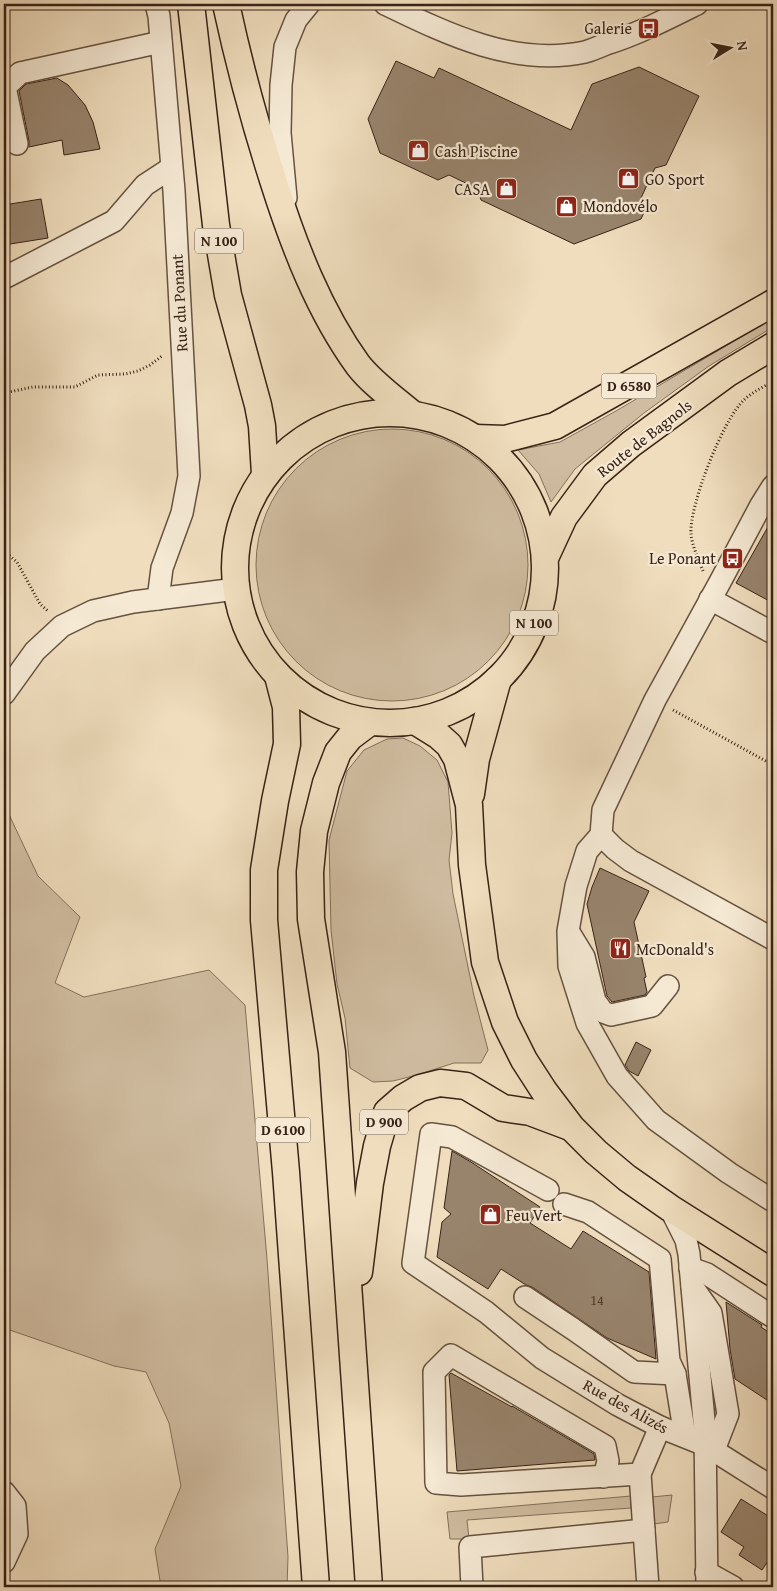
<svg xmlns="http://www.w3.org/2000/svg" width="777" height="1591" font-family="'Gentium Book Plus',serif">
	<rect width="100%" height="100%" fill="#efddbd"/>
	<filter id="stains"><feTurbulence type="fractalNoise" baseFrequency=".004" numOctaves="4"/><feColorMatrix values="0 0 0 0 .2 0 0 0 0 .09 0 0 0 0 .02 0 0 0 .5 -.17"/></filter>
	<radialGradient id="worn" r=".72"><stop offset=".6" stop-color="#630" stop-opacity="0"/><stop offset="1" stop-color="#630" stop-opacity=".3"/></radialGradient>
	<g fill="#d0bda1" stroke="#84705c">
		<path d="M 773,318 L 773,327 L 709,366 L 644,413 L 575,469 L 551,502 L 539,474 L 518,450 L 560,442 L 616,411 Z"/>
		<circle cx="392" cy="565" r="136"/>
		<path d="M 403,738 L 420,746 L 437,760 L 448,782 L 452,833 L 449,860 L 453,894 L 474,996 L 488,1050 L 481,1063 L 454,1063 L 417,1075 L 393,1081 L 373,1082 L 350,1068 L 345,1018 L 337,984 L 331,930 L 329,840 L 347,771 L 364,750 L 387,739 Z"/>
		<path d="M 4,804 L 38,876 L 80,917 L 55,983 L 84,997 L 209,970 L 245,1005 L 267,1259 L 288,1557 L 287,1587 L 161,1587 L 155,1549 L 181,1486 L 169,1423 L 146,1372 L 114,1366 L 4,1328 Z"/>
		<path d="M 672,1495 L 668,1522 L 654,1524 L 652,1497 Z"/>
		<path d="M 631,1496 L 631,1508 L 467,1520 L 469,1539 L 450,1539 L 447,1512 Z"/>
	</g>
	<g fill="#98846d" stroke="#392317">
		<path d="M 396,61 L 434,78 L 439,68 L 571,130 L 592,84 L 639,67 L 699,96 L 666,165 L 655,168 L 641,198 L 646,208 L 641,219 L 574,244 L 481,200 L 478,189 L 449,175 L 438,180 L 380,153 L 368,119 Z"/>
		<path d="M 57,78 L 68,85 L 85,105 L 93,122 L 100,149 L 64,155 L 62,140 L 29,147 L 29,141 L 19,91 L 26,84 Z"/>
		<path d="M 41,199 L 48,238 L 4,245 L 4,205 Z"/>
		<path d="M 773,518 L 773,603 L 736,583 Z"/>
		<path d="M 600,868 L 649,891 L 634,922 L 646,977 L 644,978 L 647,992 L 645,995 L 612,1002 L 607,996 L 587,904 L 592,887 Z"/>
		<path d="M 636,1042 L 651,1050 L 638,1076 L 629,1071 L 625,1065 Z"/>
		<path d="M 452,1151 L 471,1162 L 540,1207 L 530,1223 L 571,1249 L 583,1231 L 649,1272 L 656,1359 L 607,1338 L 532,1287 L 526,1285 L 501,1269 L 488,1289 L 437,1257 L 442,1222 L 451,1214 L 444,1208 Z"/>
		<path d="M 726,1302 L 762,1325 L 761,1327 L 773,1335 L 773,1404 L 735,1379 L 730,1349 Z"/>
		<path d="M 451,1373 L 512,1407 L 512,1406 L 579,1445 L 594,1454 L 595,1460 L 457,1471 L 449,1375 Z"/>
		<path d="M 741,1499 L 773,1519 L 773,1565 L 768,1561 L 762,1570 L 739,1555 L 744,1547 L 721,1532 Z"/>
	</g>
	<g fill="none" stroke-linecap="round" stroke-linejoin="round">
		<defs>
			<g id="minor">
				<path d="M 156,4 L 159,16 L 174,191 L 189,476 L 182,513 L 162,568 L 158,599"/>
				<path d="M 385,4 C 447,34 514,67 585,52 C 592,50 599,47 606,44 C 638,34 667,19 697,4"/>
				<path d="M 17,144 L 5,87 L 20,73 L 161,42"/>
				<path d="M 286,198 L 280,133 L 281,85 L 285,47 L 296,20 L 309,4"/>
				<path d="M 4,278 L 114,221 L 145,185 L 171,168"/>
				<path d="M 773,486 L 761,505 L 720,582 L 655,700 L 603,810 L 601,835 L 587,851 L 576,886 L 568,931 L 569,966 L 587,1023 L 617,1076 L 656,1120 L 729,1173 L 773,1201"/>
				<path d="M 710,599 L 773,633"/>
				<path d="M 4,694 L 35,651 L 62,626 L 93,611 L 133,602 L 236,589"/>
				<path d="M 601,835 L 615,849 L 631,861 L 773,939"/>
				<path d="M 570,934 L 584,957 L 595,1001 L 603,1012 L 611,1015 L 652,1006 L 668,986"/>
				<path d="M 548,1190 L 452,1137 L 431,1134 L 413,1263 L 486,1312 L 542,1358 L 618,1405 L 660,1427 L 705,1445 L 773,1488"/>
				<path d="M 564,1204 L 588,1212 L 660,1259 L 669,1361 L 675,1374 L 685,1436"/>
				<path d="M 670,1208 L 686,1240 L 689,1254 L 705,1432 L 707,1587"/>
				<path d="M 690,1268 L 707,1274 L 773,1317"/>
				<path d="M 692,1286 L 711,1313 L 728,1414 L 714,1450"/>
				<path d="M 525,1297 L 573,1329 L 634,1372 L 675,1374"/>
				<path d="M 640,1474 L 648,1587"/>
				<path d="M 604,1477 L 608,1461 L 605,1446 L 451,1355 L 434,1372 L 436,1483 L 461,1485 L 640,1474 L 660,1427"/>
				<path d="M 4,1492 L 15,1506 L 17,1534 L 4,1562"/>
				<path d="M 706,1572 L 733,1587"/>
				<path d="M 472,1587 L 470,1547 L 644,1530"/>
			</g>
			<g id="major">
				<path d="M 191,4 L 216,225 L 228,295 L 258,405 L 262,426 L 265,474"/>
				<path d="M 226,4 C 239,64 255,124 274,183 C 294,246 319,311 358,365 C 372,383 393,398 411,413"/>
				<circle cx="390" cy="568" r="155"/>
				<path d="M 475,438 L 505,439 L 555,426 L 773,303"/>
				<path d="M 545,558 L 564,517 L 595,475 L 631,444 L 728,373 L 773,346"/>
				<path d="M 278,676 L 286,707 L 287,744 L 275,801 L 264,870 L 264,920 L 286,1172 L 316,1587"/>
				<path d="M 415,721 L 439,736 L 449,745 L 457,759 L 469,805 L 472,865 L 485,962 L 505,1022 L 524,1060 L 544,1091 L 572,1128 L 596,1152 L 627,1178 L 670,1208 L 773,1273"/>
				<path d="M 471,794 L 476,759 L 498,679"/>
				<path d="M 359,1272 L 370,1183 L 377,1146 L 387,1112 L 403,1098 L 420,1088 L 440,1083 L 466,1086 L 503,1108 L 530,1112 L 570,1127"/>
				<path d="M 369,1587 L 332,1052 L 311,919 L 310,872 L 314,831 L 326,783 L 338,752 L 350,737 L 370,722"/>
			</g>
		</defs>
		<use href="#minor" stroke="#665240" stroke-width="24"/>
		<use href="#major" stroke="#392317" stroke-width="29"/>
		<g stroke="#392317" stroke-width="3" stroke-dasharray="1 2.5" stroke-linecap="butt">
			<path d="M 4,393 L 33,387 L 75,387 L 98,375 L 125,374 L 138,371 L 150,365 L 162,356"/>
			<path d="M 4,551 L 17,562 L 40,604 L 49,612"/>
			<path d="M 703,571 C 699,560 692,546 691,534 C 689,506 723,419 744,400 C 752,392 764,387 773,381"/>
			<path d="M 673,710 L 773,765"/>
		</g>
		<use href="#minor" stroke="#f5e9d4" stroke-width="21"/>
		<use href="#major" stroke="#efddbd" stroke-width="26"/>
	</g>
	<defs>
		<symbol id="bus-square" viewBox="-11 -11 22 22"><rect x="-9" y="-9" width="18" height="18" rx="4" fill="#8f2418" stroke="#f5e9d4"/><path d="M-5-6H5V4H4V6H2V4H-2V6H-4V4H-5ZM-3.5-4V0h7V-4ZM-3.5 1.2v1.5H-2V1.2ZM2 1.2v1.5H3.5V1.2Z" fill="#fff"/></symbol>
		<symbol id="shop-square" viewBox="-11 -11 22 22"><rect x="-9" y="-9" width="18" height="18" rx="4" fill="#8f2418" stroke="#f5e9d4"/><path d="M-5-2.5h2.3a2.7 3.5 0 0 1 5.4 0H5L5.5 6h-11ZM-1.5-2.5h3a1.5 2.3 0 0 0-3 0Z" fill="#fff"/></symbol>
		<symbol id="restaurant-square" viewBox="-11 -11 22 22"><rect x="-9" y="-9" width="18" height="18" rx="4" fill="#8f2418" stroke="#f5e9d4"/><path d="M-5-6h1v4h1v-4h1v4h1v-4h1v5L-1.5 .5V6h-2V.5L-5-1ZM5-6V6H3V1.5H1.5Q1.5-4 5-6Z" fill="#fff"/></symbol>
	</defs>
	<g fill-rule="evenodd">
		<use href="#bus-square" x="636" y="16" width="25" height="25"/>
		<use href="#shop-square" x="406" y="138" width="25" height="25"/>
		<use href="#shop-square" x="616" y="166" width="25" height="25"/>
		<use href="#shop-square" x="494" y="176" width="25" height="25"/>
		<use href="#shop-square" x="554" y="194" width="25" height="25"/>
		<use href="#bus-square" x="720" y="546" width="25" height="25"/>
		<use href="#restaurant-square" x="608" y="936" width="25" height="25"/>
		<use href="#shop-square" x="478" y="1202" width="25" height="25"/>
	</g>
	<g text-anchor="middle" stroke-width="4.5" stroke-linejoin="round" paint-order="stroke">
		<g font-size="14" fill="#513b2c">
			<text x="597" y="1305">14</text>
		</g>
		<g fill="#f5e9d4" stroke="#715e50" stroke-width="1">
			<rect x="195" y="228.5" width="48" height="25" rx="4"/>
			<rect x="601.5" y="373.5" width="55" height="25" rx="4"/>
			<rect x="510" y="610.5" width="48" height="25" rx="4"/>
			<rect x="360" y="1109.5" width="48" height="25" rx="4"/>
			<rect x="255.5" y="1117.5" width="55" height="25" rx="4"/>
		</g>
		<g font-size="15" font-weight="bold" fill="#392317">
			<text x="219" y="246">N 100</text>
			<text x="629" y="391">D 6580</text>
			<text x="534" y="628">N 100</text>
			<text x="384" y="1127">D 900</text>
			<text x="283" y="1135">D 6100</text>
		</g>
		<g font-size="16" fill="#392317" stroke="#f5e9d4" text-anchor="start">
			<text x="632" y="34" text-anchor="end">Galerie</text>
			<text x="435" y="157">Cash Piscine</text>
			<text x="645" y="185">GO Sport</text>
			<text x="490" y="195" text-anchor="end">CASA</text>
			<text x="583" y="212">Mondovélo</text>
			<text x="716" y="564" text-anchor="end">Le Ponant</text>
			<text x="636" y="955">McDonald's</text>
			<text x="506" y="1221">Feu Vert</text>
		</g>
		<g font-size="16" fill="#392317" stroke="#f5e9d4">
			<text transform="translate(179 303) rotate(-93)" y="6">Rue du Ponant</text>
			<text transform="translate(644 438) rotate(-38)" y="6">Route de Bagnols</text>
			<text transform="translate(626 1406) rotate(29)" y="6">Rue des Alizés</text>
		</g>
	</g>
	<rect width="777" height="1591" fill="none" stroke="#efddbd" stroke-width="20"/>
	<rect x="5" y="5" width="767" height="1581" fill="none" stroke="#392317" stroke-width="2.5"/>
	<rect x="10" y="10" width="757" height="1571" fill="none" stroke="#392317"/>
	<g transform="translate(730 48) rotate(80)" stroke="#f5e9d4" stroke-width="4" paint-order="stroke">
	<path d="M0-4L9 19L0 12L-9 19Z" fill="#392317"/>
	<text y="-8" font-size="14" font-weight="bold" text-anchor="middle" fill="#392317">N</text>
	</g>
	<rect width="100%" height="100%" filter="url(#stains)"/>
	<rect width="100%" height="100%" fill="url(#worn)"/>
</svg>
